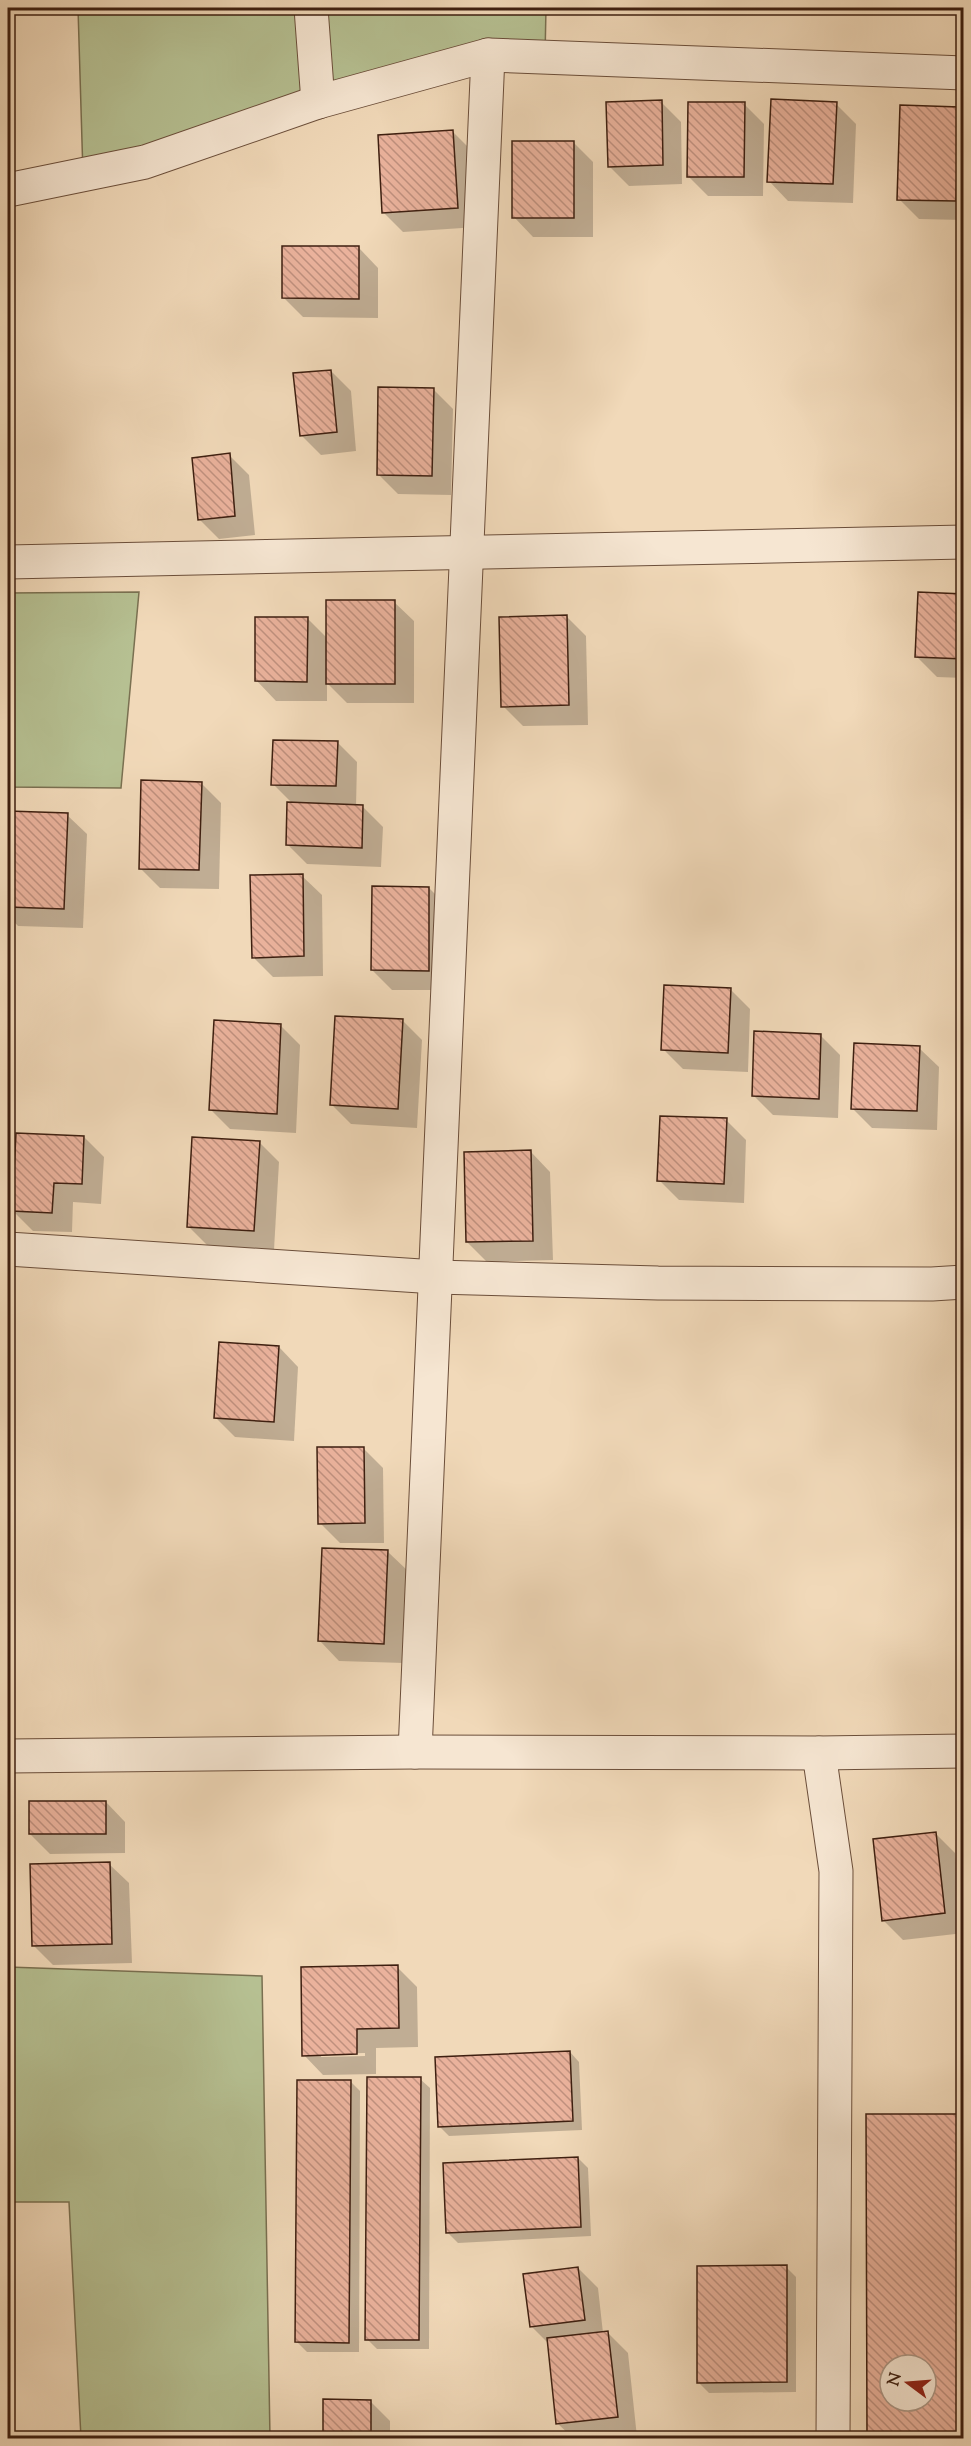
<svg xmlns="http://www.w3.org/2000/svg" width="971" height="2446" font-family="'Sorts Mill Goudy',serif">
	<defs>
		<pattern id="building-back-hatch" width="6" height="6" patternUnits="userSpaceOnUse" patternTransform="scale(1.5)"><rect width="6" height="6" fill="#eab29c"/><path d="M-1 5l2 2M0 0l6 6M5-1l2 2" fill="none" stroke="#bf907e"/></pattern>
	</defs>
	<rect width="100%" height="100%" fill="#f1d9b9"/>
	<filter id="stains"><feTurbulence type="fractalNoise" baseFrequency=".00333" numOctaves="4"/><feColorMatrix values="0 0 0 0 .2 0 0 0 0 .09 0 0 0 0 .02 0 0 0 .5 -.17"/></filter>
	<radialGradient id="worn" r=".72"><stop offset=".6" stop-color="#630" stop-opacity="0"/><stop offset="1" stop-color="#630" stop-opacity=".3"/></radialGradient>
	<g fill="#b6c092" stroke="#7a7051" stroke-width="1.5">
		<path d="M 78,8 L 546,8 L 545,57 L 83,175 Z"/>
		<path d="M 139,592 L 121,788 L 8,787 L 8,593 Z"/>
		<path d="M 8,1967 L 262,1976 L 270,2438 L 81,2438 L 69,2202 L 8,2202 Z"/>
	</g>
	<g fill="#0003" fill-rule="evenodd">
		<path d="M 661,102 L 681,122 L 682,184 L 629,186 L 609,166 Z"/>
		<path d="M 744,104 L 764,124 L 763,196 L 708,196 L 688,176 Z"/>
		<path d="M 836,104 L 856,124 L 853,203 L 788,201 L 769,181 Z"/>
		<path d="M 959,108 L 964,113 L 964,220 L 919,219 L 899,199 Z"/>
		<path d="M 452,131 L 472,151 L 477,227 L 403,232 L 383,212 Z"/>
		<path d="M 573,142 L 593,162 L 593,237 L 533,237 L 514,217 Z"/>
		<path d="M 359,248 L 378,268 L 378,318 L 303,317 L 283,297 Z"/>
		<path d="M 331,371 L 351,391 L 356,451 L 321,455 L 301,435 Z"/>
		<path d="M 433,389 L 453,409 L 451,495 L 398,494 L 378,474 Z"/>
		<path d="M 229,455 L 249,475 L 255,535 L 219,539 L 199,519 Z"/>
		<path d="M 964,596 L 964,678 L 937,677 L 917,657 Z"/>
		<path d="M 394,602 L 414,621 L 414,703 L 347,703 L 327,683 L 327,701 L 276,701 L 257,681 L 308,619 L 327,638 Z"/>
		<path d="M 566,616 L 586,636 L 588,725 L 523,726 L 503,706 Z"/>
		<path d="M 337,742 L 357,762 L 356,807 L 363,807 L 383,827 L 381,867 L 307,864 L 287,844 L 293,804 L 273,784 Z"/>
		<path d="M 201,783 L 221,803 L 219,889 L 160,888 L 140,868 Z"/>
		<path d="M 8,812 L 67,815 L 87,834 L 83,928 L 18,926 L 8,915 Z"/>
		<path d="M 302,876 L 322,895 L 323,976 L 273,977 L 253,957 Z"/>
		<path d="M 429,888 L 449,908 L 448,990 L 392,990 L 372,970 Z"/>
		<path d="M 730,989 L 750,1009 L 748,1072 L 683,1069 L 663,1049 Z"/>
		<path d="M 402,1020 L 422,1040 L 417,1128 L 351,1124 L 332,1105 Z"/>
		<path d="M 280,1025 L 300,1045 L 296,1133 L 230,1129 L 211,1110 Z"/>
		<path d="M 821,1036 L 840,1055 L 838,1118 L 773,1115 L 753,1095 Z"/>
		<path d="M 919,1048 L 939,1067 L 937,1130 L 872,1128 L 852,1108 Z"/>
		<path d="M 726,1120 L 746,1140 L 744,1203 L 679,1200 L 659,1180 Z"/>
		<path d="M 84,1137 L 104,1157 L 101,1204 L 73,1202 L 72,1232 L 33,1231 L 13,1211 Z"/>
		<path d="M 259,1142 L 279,1162 L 274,1250 L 208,1246 L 188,1226 Z"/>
		<path d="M 531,1152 L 550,1172 L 553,1260 L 487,1262 L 467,1242 Z"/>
		<path d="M 279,1347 L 298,1367 L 294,1441 L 235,1437 L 215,1417 Z"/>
		<path d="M 363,1448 L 383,1468 L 384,1543 L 340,1543 L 320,1523 Z"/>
		<path d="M 388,1552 L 408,1571 L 404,1663 L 339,1661 L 320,1641 Z"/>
		<path d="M 106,1802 L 125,1822 L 125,1853 L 50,1854 L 30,1834 Z"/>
		<path d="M 935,1833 L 955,1853 L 964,1933 L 903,1940 L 883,1920 Z"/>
		<path d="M 109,1864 L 129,1883 L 132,1963 L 53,1965 L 33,1945 Z"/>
		<path d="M 397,1967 L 417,1987 L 418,2047 L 376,2048 L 376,2074 L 323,2075 L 304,2055 ZM 365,2053 L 365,2056 L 321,2057 L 321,2054 Z"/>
		<path d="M 570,2052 L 579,2062 L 582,2130 L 449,2136 L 439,2126 Z"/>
		<path d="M 420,2079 L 430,2088 L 429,2349 L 377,2349 L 367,2339 Z"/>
		<path d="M 350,2081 L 360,2091 L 359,2352 L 307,2352 L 297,2342 Z"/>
		<path d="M 964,2115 L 964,2438 L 868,2438 L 868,2116 ZM 890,2365 L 926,2365 L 926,2401 L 890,2401 Z"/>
		<path d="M 578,2158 L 588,2168 L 591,2236 L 458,2243 L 448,2233 Z"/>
		<path d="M 786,2267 L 796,2277 L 796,2392 L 709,2393 L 699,2383 Z"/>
		<path d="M 578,2268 L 598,2288 L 603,2333 L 608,2333 L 628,2353 L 637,2437 L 573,2438 L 557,2423 L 549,2344 L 531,2326 Z"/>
		<path d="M 325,2401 L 370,2401 L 390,2421 L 390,2438 L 324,2438 Z"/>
	</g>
	<g fill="url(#building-back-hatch)" stroke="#3e1f10" stroke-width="1.5" fill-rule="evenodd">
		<path d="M 771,99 L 837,102 L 833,184 L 767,182 Z"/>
		<path d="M 662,100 L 663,165 L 608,167 L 606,102 Z"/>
		<path d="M 688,102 L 745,102 L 744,177 L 687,177 Z"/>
		<path d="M 900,105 L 959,107 L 956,201 L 897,200 Z"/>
		<path d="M 453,130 L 458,208 L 382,213 L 378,135 Z"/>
		<rect x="512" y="141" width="62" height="77"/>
		<path d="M 282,246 L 359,246 L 359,299 L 282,298 Z"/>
		<path d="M 331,370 L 337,432 L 300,436 L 293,373 Z"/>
		<path d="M 378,387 L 434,388 L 432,476 L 377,475 Z"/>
		<path d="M 230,453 L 235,516 L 198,520 L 192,458 Z"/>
		<path d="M 918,592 L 964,594 L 964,659 L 915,657 Z"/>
		<rect x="326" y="600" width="69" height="84"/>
		<path d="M 567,615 L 569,705 L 501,707 L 499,617 Z"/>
		<path d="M 255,617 L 308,617 L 307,682 L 255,681 Z"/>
		<path d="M 273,740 L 338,741 L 336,786 L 271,785 Z"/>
		<path d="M 141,780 L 202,782 L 199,870 L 139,869 Z"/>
		<path d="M 287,802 L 363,805 L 362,848 L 286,845 Z"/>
		<path d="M 8,811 L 68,813 L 64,909 L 8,907 Z"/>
		<path d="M 303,874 L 304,956 L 252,958 L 250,875 Z"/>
		<path d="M 372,886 L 429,887 L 429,971 L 371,970 Z"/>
		<path d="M 664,985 L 731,988 L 728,1053 L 661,1050 Z"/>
		<path d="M 335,1016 L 403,1019 L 398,1109 L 330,1105 Z"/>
		<path d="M 214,1020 L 281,1024 L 277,1114 L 209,1110 Z"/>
		<path d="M 754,1031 L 821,1034 L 819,1099 L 752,1096 Z"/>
		<path d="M 854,1043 L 920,1046 L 917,1111 L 851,1109 Z"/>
		<path d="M 660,1116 L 727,1118 L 724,1184 L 657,1181 Z"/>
		<path d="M 16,1133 L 84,1136 L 82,1184 L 54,1183 L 52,1213 L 12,1211 Z"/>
		<path d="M 192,1137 L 260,1141 L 254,1231 L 187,1227 Z"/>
		<path d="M 531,1150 L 533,1241 L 466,1242 L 464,1152 Z"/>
		<path d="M 219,1342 L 279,1346 L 274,1422 L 214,1418 Z"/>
		<path d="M 317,1447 L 364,1447 L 365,1523 L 318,1524 Z"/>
		<path d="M 322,1548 L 388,1550 L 384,1644 L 318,1641 Z"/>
		<path d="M 960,1789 L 964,1789 L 964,1860 L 958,1860 Z"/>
		<rect x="29" y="1801" width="77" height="33"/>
		<path d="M 936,1832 L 945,1913 L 882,1921 L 873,1839 Z"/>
		<path d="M 110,1862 L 112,1944 L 32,1946 L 30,1864 Z"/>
		<path d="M 398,1965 L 399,2028 L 357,2029 L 357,2054 L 302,2056 L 301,1967 Z"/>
		<path d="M 570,2051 L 573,2121 L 438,2127 L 435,2057 Z"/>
		<path d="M 367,2077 L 421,2077 L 419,2340 L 365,2340 Z"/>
		<path d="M 297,2080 L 351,2080 L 349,2343 L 295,2342 Z"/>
		<path d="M 866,2114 L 964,2114 L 964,2438 L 867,2438 ZM 890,2365 L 926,2365 L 926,2401 L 890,2401 Z"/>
		<path d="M 578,2157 L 581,2227 L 446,2233 L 443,2163 Z"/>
		<path d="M 787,2265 L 787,2382 L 697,2383 L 697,2266 Z"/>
		<path d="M 578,2267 L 585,2320 L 530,2327 L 523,2274 Z"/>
		<path d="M 608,2331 L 618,2417 L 556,2424 L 547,2338 Z"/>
		<path d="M 323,2399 L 371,2400 L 371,2438 L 323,2438 Z"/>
	</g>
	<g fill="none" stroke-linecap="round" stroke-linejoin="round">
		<defs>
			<g id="minor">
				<path d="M 311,8 L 318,102"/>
				<path d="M 8,190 L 145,162 L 318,102 L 488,55 L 964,73"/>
				<path d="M 8,1249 L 436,1277 L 658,1283 L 932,1284 L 964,1282"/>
				<path d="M 415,1752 L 488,55"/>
				<path d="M 819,1753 L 836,1871 L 833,2438"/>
			</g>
			<g id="tertiary">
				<path d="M 8,562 L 964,542"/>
				<path d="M 8,1756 L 415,1752 L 819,1753 L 964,1751"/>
			</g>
		</defs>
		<use href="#minor" stroke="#6b4e3a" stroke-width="35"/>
		<use href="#tertiary" stroke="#6b4e3a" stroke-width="35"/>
		<use href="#minor" stroke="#f6e6d2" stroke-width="33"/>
		<use href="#tertiary" stroke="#f6e6d2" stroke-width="33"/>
	</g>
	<rect width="971" height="2446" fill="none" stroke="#f1d9b9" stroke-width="30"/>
	<rect x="9" y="9" width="953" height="2428" fill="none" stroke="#3e1f10" stroke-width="3"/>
	<rect x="15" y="15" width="941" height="2416" fill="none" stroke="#3e1f10" stroke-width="1.5"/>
	<g transform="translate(908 2383) rotate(286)"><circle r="28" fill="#f6e6d2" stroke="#ac9684" stroke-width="1.5"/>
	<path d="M0-4.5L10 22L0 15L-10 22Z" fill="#8f2418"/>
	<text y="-9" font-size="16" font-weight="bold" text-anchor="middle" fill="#3e1f10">N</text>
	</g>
	<rect width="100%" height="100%" filter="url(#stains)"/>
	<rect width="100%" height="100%" fill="url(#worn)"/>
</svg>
